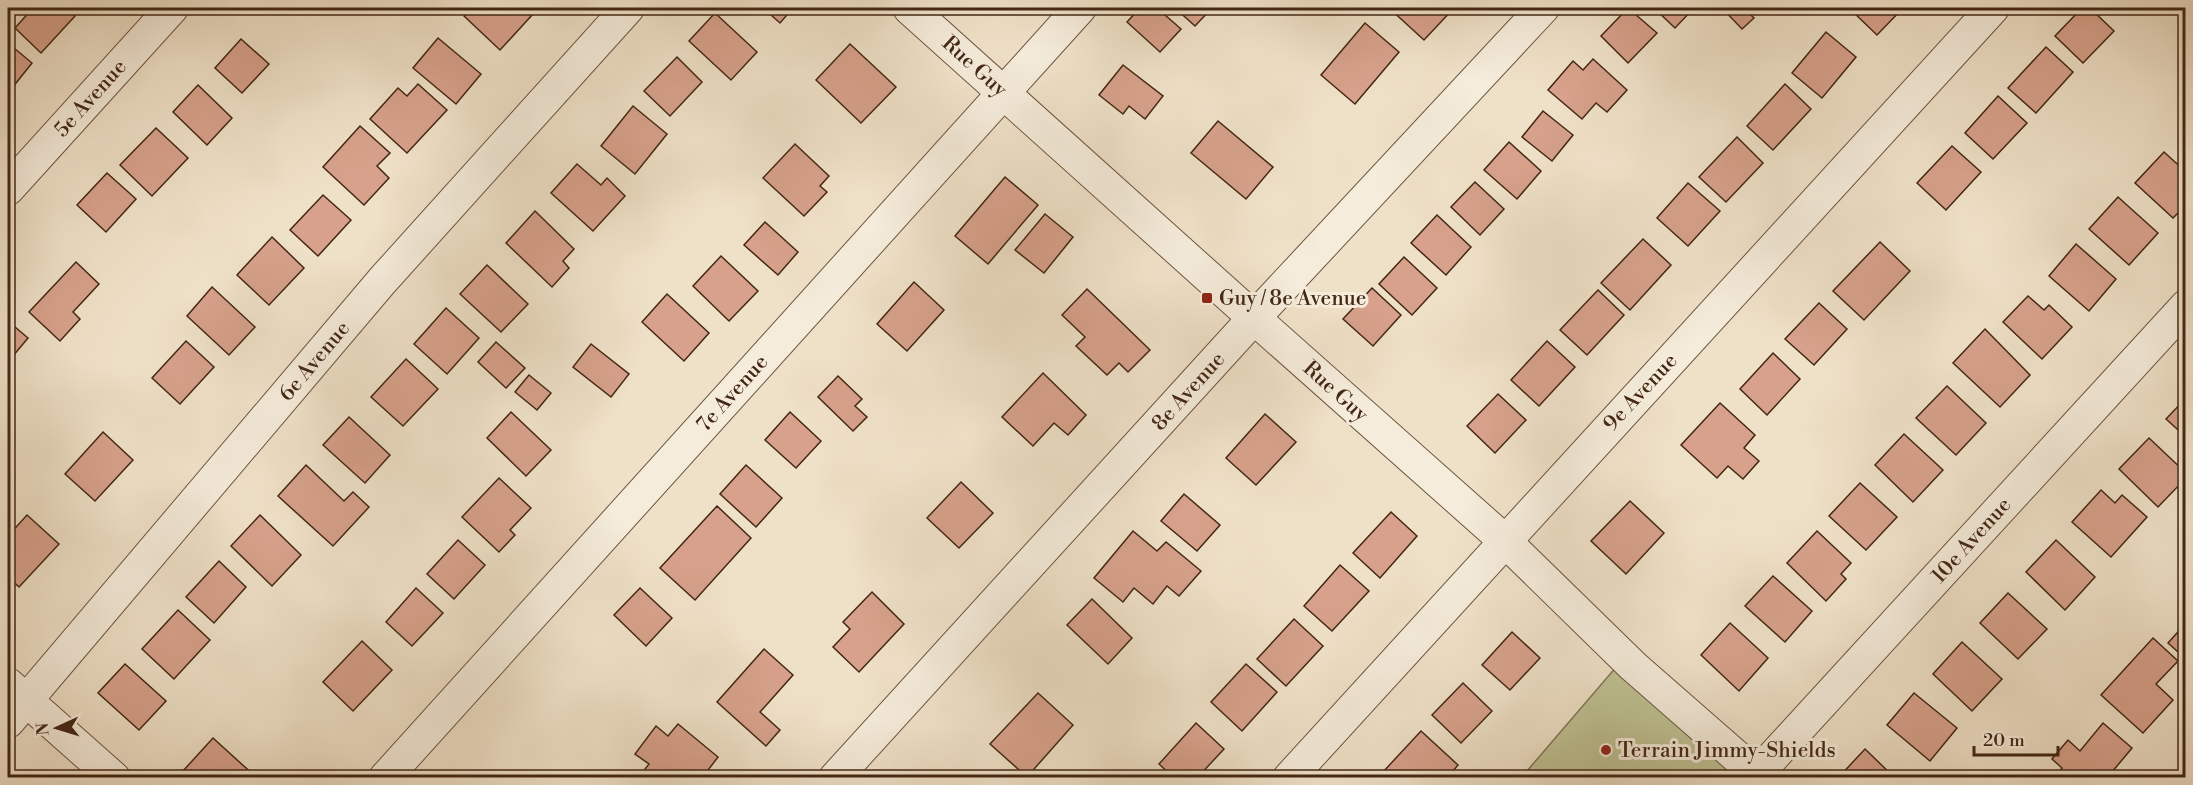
<svg xmlns="http://www.w3.org/2000/svg" width="2193" height="785" font-family="'Libre Bodoni',serif">
	<rect width="100%" height="100%" fill="#efe1c8"/>
	<filter id="stains"><feTurbulence type="fractalNoise" baseFrequency=".00333" numOctaves="4"/><feColorMatrix values="0 0 0 0 .2 0 0 0 0 .09 0 0 0 0 .02 0 0 0 .5 -.17"/></filter>
	<radialGradient id="worn" r=".72"><stop offset=".6" stop-color="#630" stop-opacity="0"/><stop offset="1" stop-color="#630" stop-opacity=".3"/></radialGradient>
	<path fill="#bec193" stroke="#807454" stroke-width="1.5" d="M 1617,666 L 1741,778 L 1521,778 Z"/>
	<g fill="#d7a18b" stroke="#432714" stroke-width="1.5">
		<path d="M 33,8 L 66,8 L 75,16 L 41,53 L 15,28 Z"/>
		<path d="M 326,8 L 339,8 L 333,14 Z"/>
		<path d="M 472,8 L 526,8 L 533,14 L 500,50 L 464,16 Z"/>
		<path d="M 763,8 L 793,8 L 780,23 Z"/>
		<path d="M 1140,8 L 1157,8 L 1181,29 L 1160,52 L 1127,22 Z"/>
		<path d="M 1175,8 L 1212,8 L 1195,26 Z"/>
		<path d="M 1389,8 L 1454,8 L 1424,40 Z"/>
		<path d="M 1628,8 L 1657,33 L 1628,63 L 1601,36 Z"/>
		<path d="M 1654,8 L 1694,8 L 1675,28 Z"/>
		<path d="M 1722,8 L 1744,8 L 1754,18 L 1742,29 Z"/>
		<path d="M 1851,8 L 1903,8 L 1877,35 L 1850,9 Z"/>
		<path d="M 2082,8 L 2090,8 L 2114,31 L 2083,63 L 2055,36 Z"/>
		<path d="M 715,13 L 757,52 L 731,80 L 689,41 Z"/>
		<path d="M 1365,23 L 1399,52 L 1355,104 L 1321,75 Z"/>
		<path d="M 1826,32 L 1856,57 L 1822,98 L 1792,73 Z"/>
		<path d="M 438,38 L 481,74 L 456,104 L 413,68 Z"/>
		<path d="M 241,39 L 269,64 L 242,93 L 215,68 Z"/>
		<path d="M 8,43 L 32,63 L 8,93 Z"/>
		<path d="M 850,44 L 896,87 L 861,123 L 816,80 Z"/>
		<path d="M 2046,47 L 2073,72 L 2036,113 L 2008,88 Z"/>
		<path d="M 677,57 L 702,82 L 670,116 L 644,91 Z"/>
		<path d="M 1593,59 L 1627,90 L 1607,112 L 1596,103 L 1582,119 L 1548,90 L 1573,61 L 1583,70 Z"/>
		<path d="M 1123,65 L 1163,96 L 1145,119 L 1129,106 L 1123,114 L 1099,95 Z"/>
		<path d="M 418,84 L 447,110 L 407,153 L 370,119 L 398,88 L 407,96 Z"/>
		<path d="M 1785,84 L 1811,109 L 1773,150 L 1747,126 Z"/>
		<path d="M 198,85 L 232,118 L 207,145 L 173,112 Z"/>
		<path d="M 1998,96 L 2027,123 L 1993,159 L 1965,133 Z"/>
		<path d="M 633,106 L 667,134 L 635,174 L 601,146 Z"/>
		<path d="M 1543,111 L 1573,135 L 1552,161 L 1522,137 Z"/>
		<path d="M 1218,121 L 1273,167 L 1246,199 L 1191,153 Z"/>
		<path d="M 360,126 L 390,153 L 377,166 L 389,178 L 364,205 L 323,167 Z"/>
		<path d="M 156,128 L 188,158 L 152,196 L 120,165 Z"/>
		<path d="M 2186,128 L 2186,141 L 2179,135 Z"/>
		<path d="M 1737,137 L 1763,163 L 1726,202 L 1699,177 Z"/>
		<path d="M 1509,142 L 1541,171 L 1517,199 L 1484,170 Z"/>
		<path d="M 795,144 L 829,176 L 820,186 L 827,192 L 804,216 L 763,178 Z"/>
		<path d="M 1952,146 L 1981,172 L 1946,210 L 1917,183 Z"/>
		<path d="M 2164,152 L 2186,172 L 2186,205 L 2173,218 L 2135,183 Z"/>
		<path d="M 577,164 L 601,185 L 607,178 L 625,196 L 593,231 L 551,193 Z"/>
		<path d="M 107,173 L 136,199 L 106,232 L 77,205 Z"/>
		<path d="M 1005,177 L 1038,205 L 988,264 L 955,236 Z"/>
		<path d="M 1475,182 L 1504,209 L 1480,235 L 1451,207 Z"/>
		<path d="M 1688,183 L 1720,211 L 1688,246 L 1657,218 Z"/>
		<path d="M 323,195 L 351,220 L 318,256 L 290,230 Z"/>
		<path d="M 2118,197 L 2158,233 L 2129,265 L 2089,229 Z"/>
		<path d="M 535,211 L 574,249 L 563,261 L 569,268 L 552,287 L 506,243 Z"/>
		<path d="M 1045,214 L 1073,237 L 1044,273 L 1015,250 Z"/>
		<path d="M 1437,215 L 1471,247 L 1446,275 L 1411,243 Z"/>
		<path d="M 765,222 L 798,252 L 778,275 L 744,245 Z"/>
		<path d="M 272,237 L 304,268 L 269,305 L 237,275 Z"/>
		<path d="M 1643,239 L 1671,265 L 1630,310 L 1601,283 Z"/>
		<path d="M 1880,242 L 1910,271 L 1864,320 L 1833,291 Z"/>
		<path d="M 2076,244 L 2116,279 L 2089,311 L 2049,276 Z"/>
		<path d="M 721,256 L 758,291 L 729,321 L 693,286 Z"/>
		<path d="M 1404,257 L 1437,288 L 1412,315 L 1379,284 Z"/>
		<path d="M 76,262 L 99,284 L 73,312 L 80,319 L 60,341 L 29,312 Z"/>
		<path d="M 487,265 L 528,304 L 501,332 L 460,294 Z"/>
		<path d="M 914,282 L 944,310 L 907,351 L 877,324 Z"/>
		<path d="M 212,287 L 255,327 L 229,355 L 187,316 Z"/>
		<path d="M 1372,288 L 1401,315 L 1373,346 L 1343,319 Z"/>
		<path d="M 1087,289 L 1150,350 L 1128,372 L 1119,363 L 1107,375 L 1076,346 L 1085,337 L 1062,315 Z"/>
		<path d="M 1598,290 L 1624,315 L 1587,355 L 1560,330 Z"/>
		<path d="M 667,294 L 709,333 L 684,361 L 642,322 Z"/>
		<path d="M 2028,296 L 2044,310 L 2049,305 L 2072,327 L 2042,359 L 2003,322 Z"/>
		<path d="M 1819,303 L 1847,329 L 1814,365 L 1785,339 Z"/>
		<path d="M 446,308 L 479,338 L 447,374 L 414,344 Z"/>
		<path d="M 8,321 L 28,338 L 8,362 Z"/>
		<path d="M 1985,329 L 2030,375 L 2000,407 L 1953,363 Z"/>
		<path d="M 186,341 L 214,367 L 180,404 L 152,378 Z"/>
		<path d="M 1547,341 L 1575,367 L 1539,406 L 1511,380 Z"/>
		<path d="M 496,342 L 525,368 L 506,388 L 478,362 Z"/>
		<path d="M 591,344 L 629,374 L 611,397 L 573,367 Z"/>
		<path d="M 1773,353 L 1800,379 L 1767,415 L 1740,389 Z"/>
		<path d="M 406,359 L 438,389 L 403,426 L 371,397 Z"/>
		<path d="M 1043,373 L 1086,415 L 1068,435 L 1054,423 L 1033,446 L 1002,417 Z"/>
		<path d="M 529,375 L 551,393 L 537,410 L 515,392 Z"/>
		<path d="M 838,376 L 862,399 L 855,406 L 867,417 L 853,431 L 818,397 Z"/>
		<path d="M 1947,386 L 1986,423 L 1956,455 L 1916,418 Z"/>
		<path d="M 1498,394 L 1526,420 L 1495,453 L 1467,426 Z"/>
		<path d="M 2186,398 L 2186,437 L 2166,419 Z"/>
		<path d="M 1720,403 L 1755,435 L 1744,448 L 1759,461 L 1743,479 L 1728,466 L 1717,478 L 1681,445 Z"/>
		<path d="M 511,412 L 551,450 L 526,476 L 487,438 Z"/>
		<path d="M 790,412 L 821,441 L 796,468 L 765,440 Z"/>
		<path d="M 1265,414 L 1296,442 L 1256,485 L 1226,458 Z"/>
		<path d="M 349,417 L 390,455 L 365,483 L 323,445 Z"/>
		<path d="M 103,432 L 133,460 L 95,501 L 65,474 Z"/>
		<path d="M 1904,434 L 1943,470 L 1913,502 L 1875,465 Z"/>
		<path d="M 2149,438 L 2186,473 L 2186,478 L 2158,507 L 2119,469 Z"/>
		<path d="M 306,465 L 344,501 L 353,492 L 369,507 L 333,546 L 278,496 Z"/>
		<path d="M 746,465 L 782,498 L 756,527 L 720,494 Z"/>
		<path d="M 499,478 L 531,508 L 510,530 L 515,535 L 499,552 L 462,517 Z"/>
		<path d="M 961,482 L 993,513 L 959,548 L 927,518 Z"/>
		<path d="M 1860,483 L 1897,517 L 1866,550 L 1829,516 Z"/>
		<path d="M 2101,490 L 2115,503 L 2122,495 L 2147,517 L 2111,557 L 2072,522 Z"/>
		<path d="M 1184,494 L 1220,525 L 1197,551 L 1161,521 Z"/>
		<path d="M 1630,501 L 1664,533 L 1626,574 L 1591,541 Z"/>
		<path d="M 717,506 L 751,538 L 695,600 L 660,568 Z"/>
		<path d="M 1391,512 L 1417,536 L 1380,578 L 1353,553 Z"/>
		<path d="M 27,515 L 59,544 L 19,587 L 8,577 L 8,536 Z"/>
		<path d="M 260,515 L 301,555 L 272,586 L 231,546 Z"/>
		<path d="M 1133,531 L 1157,551 L 1166,542 L 1201,571 L 1179,596 L 1167,586 L 1153,604 L 1134,588 L 1123,602 L 1094,578 Z"/>
		<path d="M 1817,531 L 1851,563 L 1841,574 L 1846,579 L 1826,601 L 1787,563 Z"/>
		<path d="M 458,540 L 485,565 L 454,599 L 427,574 Z"/>
		<path d="M 2056,540 L 2095,577 L 2065,610 L 2026,572 Z"/>
		<path d="M 219,561 L 246,587 L 214,623 L 186,597 Z"/>
		<path d="M 1340,565 L 1369,591 L 1332,631 L 1304,606 Z"/>
		<path d="M 1773,576 L 1812,611 L 1785,642 L 1745,606 Z"/>
		<path d="M 416,588 L 443,613 L 412,646 L 386,622 Z"/>
		<path d="M 640,588 L 672,618 L 646,646 L 614,615 Z"/>
		<path d="M 872,592 L 904,624 L 859,672 L 833,647 L 850,629 L 843,622 Z"/>
		<path d="M 2008,593 L 2047,629 L 2018,659 L 1980,623 Z"/>
		<path d="M 1092,599 L 1132,638 L 1108,664 L 1067,625 Z"/>
		<path d="M 178,610 L 210,640 L 174,679 L 142,649 Z"/>
		<path d="M 1294,619 L 1323,646 L 1286,686 L 1257,659 Z"/>
		<path d="M 1730,623 L 1768,658 L 1739,691 L 1701,655 Z"/>
		<path d="M 2186,623 L 2186,659 L 2168,643 Z"/>
		<path d="M 1512,632 L 1540,658 L 1510,690 L 1482,665 Z"/>
		<path d="M 2153,638 L 2178,661 L 2156,684 L 2173,700 L 2143,733 L 2101,695 Z"/>
		<path d="M 362,641 L 392,670 L 353,711 L 323,682 Z"/>
		<path d="M 1962,642 L 2002,679 L 1972,711 L 1933,674 Z"/>
		<path d="M 764,649 L 793,675 L 760,712 L 780,730 L 766,746 L 717,702 Z"/>
		<path d="M 125,664 L 166,701 L 139,730 L 98,693 Z"/>
		<path d="M 1246,664 L 1277,692 L 1242,731 L 1211,702 Z"/>
		<path d="M 1463,683 L 1492,711 L 1461,743 L 1432,715 Z"/>
		<path d="M 1038,693 L 1073,725 L 1027,777 L 990,744 Z"/>
		<path d="M 1914,693 L 1957,728 L 1930,761 L 1887,725 Z"/>
		<path d="M 1196,723 L 1224,749 L 1197,778 L 1174,778 L 1159,764 Z"/>
		<path d="M 2103,723 L 2132,748 L 2107,778 L 2054,778 L 2062,768 L 2052,759 L 2068,740 L 2080,751 Z"/>
		<path d="M 678,724 L 718,757 L 702,778 L 638,778 L 649,764 L 635,754 L 656,726 L 668,736 Z"/>
		<path d="M 1421,731 L 1458,765 L 1447,778 L 1437,778 L 1433,773 L 1428,778 L 1389,778 L 1383,772 Z"/>
		<path d="M 213,738 L 257,778 L 190,778 L 183,771 Z"/>
		<path d="M 1865,749 L 1895,778 L 1838,778 Z"/>
		<path d="M 1151,771 L 1158,778 L 1145,778 Z"/>
	</g>
	<g fill="none" stroke-linecap="round" stroke-linejoin="round">
		<defs>
			<g id="minor">
				<path d="M 909,8 L 1254,318 L 1504,540 L 1633,666 L 1761,778"/>
				<path d="M 8,189 L 172,8"/>
				<path d="M 8,684 L 114,778"/>
				<path d="M 8,722 L 382,281 L 628,8"/>
				<path d="M 1757,774 L 2186,306"/>
				<path d="M 385,778 L 1080,8"/>
				<path d="M 835,778 L 1254,318 L 1543,8"/>
				<path d="M 1289,778 L 1993,8"/>
			</g>
		</defs>
		<use href="#minor" stroke="#6e5641" stroke-width="34"/>
		<use href="#minor" stroke="#f5ecdb" stroke-width="32"/>
	</g>
	<g fill="#8f2418" stroke="#f5ecdb" stroke-width="2">
		<rect x="1201" y="292" width="12" height="12" rx="3"/>
		<circle cx="1606" cy="750" r="6"/>
	</g>
	<g text-anchor="middle" stroke-width="6" stroke-linejoin="round" paint-order="stroke">
		<g font-size="21" fill="#432714" stroke="#f5ecdb">
			<text transform="translate(975 66) rotate(42)" y="7">Rue Guy</text>
			<text transform="translate(90 98) rotate(-48)" y="7">5e Avenue</text>
			<text transform="translate(314 361) rotate(-50)" y="7">6e Avenue</text>
			<text transform="translate(1188 391) rotate(-48)" y="7">8e Avenue</text>
			<text transform="translate(1336 391) rotate(42)" y="7">Rue Guy</text>
			<text transform="translate(1640 392) rotate(-47)" y="7">9e Avenue</text>
			<text transform="translate(732 393) rotate(-48)" y="7">7e Avenue</text>
			<text transform="translate(1971 540) rotate(-48)" y="7">10e Avenue</text>
		</g>
		<g font-size="21" fill="#432714" stroke="#f5ecdb" text-anchor="start">
			<text x="1219" y="305">Guy / 8e Avenue</text>
			<text x="1618" y="757">Terrain Jimmy-Shields</text>
		</g>
	</g>
	<rect width="2193" height="785" fill="none" stroke="#efe1c8" stroke-width="30"/>
	<rect x="9" y="9" width="2175" height="767" fill="none" stroke="#432714" stroke-width="3"/>
	<rect x="15" y="15" width="2163" height="755" fill="none" stroke="#432714" stroke-width="1.5"/>
	<g transform="translate(57 728) rotate(266)" stroke="#f5ecdb" stroke-width="4.5" paint-order="stroke">
	<path d="M0-4.5L10 22L0 15L-10 22Z" fill="#432714"/>
	<text y="-9" font-size="16" font-weight="bold" text-anchor="middle" fill="#432714">N</text>
	</g>
	<path d="M1974 746v9h84v-9" fill="none" stroke="#432714" stroke-width="3"/>
	<text x="1983" y="746" font-size="18" fill="#432714" stroke="#f5ecdb" stroke-width="4.5" paint-order="stroke">20 m</text>
	<rect width="100%" height="100%" filter="url(#stains)"/>
	<rect width="100%" height="100%" fill="url(#worn)"/>
</svg>
